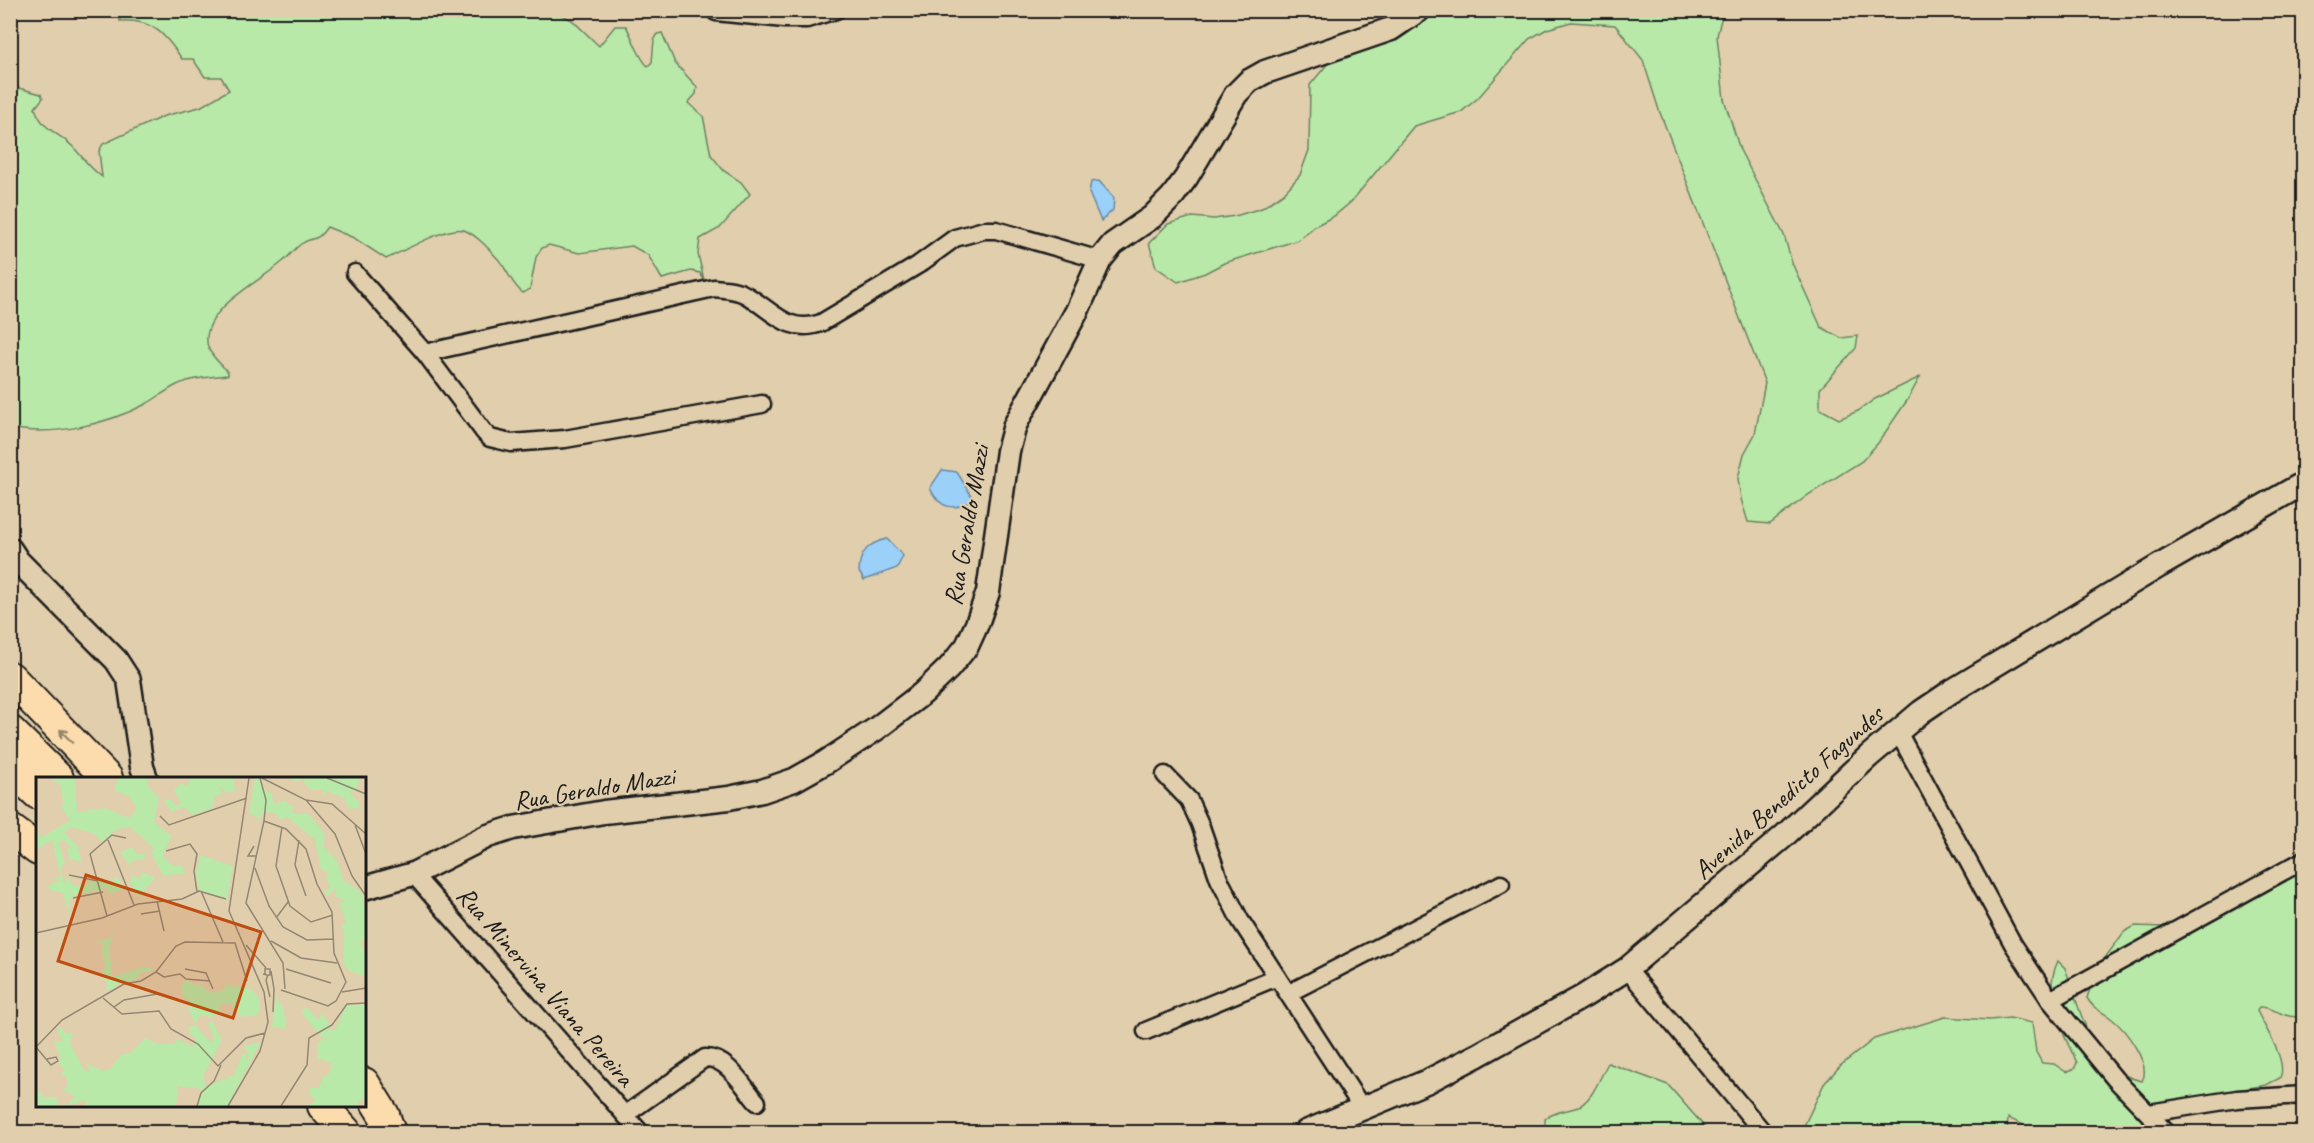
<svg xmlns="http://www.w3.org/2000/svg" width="2314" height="1143" font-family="Caveat,sans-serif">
	<rect width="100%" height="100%" fill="#e1ceac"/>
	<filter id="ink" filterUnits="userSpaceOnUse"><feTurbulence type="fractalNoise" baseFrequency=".0167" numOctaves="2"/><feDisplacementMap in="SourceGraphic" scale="12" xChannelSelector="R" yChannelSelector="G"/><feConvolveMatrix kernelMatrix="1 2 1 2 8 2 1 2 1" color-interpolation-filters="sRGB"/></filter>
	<g filter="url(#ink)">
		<g fill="#b8e9a8" stroke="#6a8262" stroke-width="1.5">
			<path d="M 119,11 L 553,11 L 572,20 L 599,46 L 615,26 L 626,26 C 633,38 639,59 648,66 L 652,62 L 654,40 L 658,34 L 662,33 L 675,63 L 697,87 L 696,94 L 688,103 L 703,116 L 711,155 L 724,171 L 741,182 L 750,194 L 720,228 L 700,239 L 698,254 L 704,280 L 700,273 L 691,271 L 662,279 L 648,255 L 632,246 L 579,253 L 549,245 L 542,248 L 536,257 L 530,289 L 523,293 C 512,285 508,271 499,260 C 490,250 477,235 464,230 C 448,225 402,252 386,259 L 354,238 L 327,227 C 315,244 314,235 301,244 C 294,249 288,258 281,263 C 259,282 204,308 207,342 C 208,354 220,363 228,372 L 228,375 C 210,377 189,378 173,387 C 164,392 155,399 146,404 C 107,424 53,437 11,428 L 11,86 L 41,94 L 43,98 L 35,108 C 43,132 61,133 75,149 C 85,160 89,167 102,177 L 99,151 L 103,144 L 164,116 L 200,107 L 229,90 L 221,77 L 205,77 L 193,59 L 182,59 C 165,34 153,19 120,21 Z"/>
			<path d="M 1437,11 L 1723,11 L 1717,36 L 1724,99 L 1740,150 L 1784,235 L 1792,263 L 1821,327 L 1841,338 L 1858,336 L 1856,348 L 1820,389 L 1820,409 L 1839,419 L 1858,411 L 1875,399 L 1920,377 L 1908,399 L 1878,443 L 1862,461 L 1808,495 L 1770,524 L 1748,522 L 1741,499 L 1738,478 L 1744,454 L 1755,434 L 1765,383 L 1659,110 L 1643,60 L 1615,25 L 1571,22 L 1547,29 L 1529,39 L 1478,98 L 1461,112 L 1414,126 L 1351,202 L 1334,216 L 1315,226 L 1298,240 L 1224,263 L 1205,273 L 1178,282 L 1156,267 L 1149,243 L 1168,224 L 1192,217 L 1214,219 L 1235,216 L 1262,208 L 1284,193 L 1300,175 L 1309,150 L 1310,85 L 1329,62 L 1364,34 Z"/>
			<path d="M 2286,875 L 2303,876 L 2303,1015 C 2288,1022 2274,1006 2259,1007 L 2257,1011 C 2265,1028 2288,1061 2280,1078 L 2266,1085 L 2203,1096 L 2165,1116 L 2115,1132 L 2027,1132 L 2022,1124 L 2008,1118 L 2007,1132 L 1805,1132 L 1802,1130 L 1824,1084 L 1840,1066 L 1874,1039 L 1945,1017 L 1989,1020 L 2010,1018 L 2032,1023 L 2036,1052 L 2042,1063 L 2054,1064 L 2066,1072 L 2074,1069 L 2077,1063 C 2062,1030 2041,997 2058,961 L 2065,968 C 2081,1010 2091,1071 2142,1081 C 2152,1065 2126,1030 2112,1019 C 2102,1011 2094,1010 2087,998 L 2096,970 L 2124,932 L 2135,926 L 2164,927 L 2186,922 Z"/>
			<path d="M 1608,1063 L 1668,1085 L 1709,1132 L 1545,1132 L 1545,1119 C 1555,1111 1563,1112 1575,1108 C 1592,1103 1600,1077 1608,1063 Z"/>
		</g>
		<g fill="#9bd0f9" stroke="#6888a1" stroke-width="1.5">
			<path d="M 1099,181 L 1114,198 L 1113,210 L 1101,221 L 1089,193 L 1091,182 Z"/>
			<path d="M 942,470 L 957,472 L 974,500 C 955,511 940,510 930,488 Z"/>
			<path d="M 887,539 L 903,556 L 897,568 L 864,580 L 859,572 C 859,553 868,543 887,539 Z"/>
		</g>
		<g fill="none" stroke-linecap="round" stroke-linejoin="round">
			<defs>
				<g id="street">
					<path d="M 716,12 L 784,19 L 807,19 L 836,10"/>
					<path d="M 355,273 L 425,353 L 484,432 L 490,438 L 511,443 L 565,439 L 762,404"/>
					<path d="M 425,353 L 714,288 C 724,289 736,289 746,295 C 772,310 788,335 821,323 L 918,265 L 955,238 L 984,230 L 996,230 L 1100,260"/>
					<path d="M 1898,732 L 2013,944 L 2050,1000 L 2115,1079 L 2166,1132"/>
					<path d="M 1165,775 L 1189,800 L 1200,824 L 1219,879 L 1240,920 L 1363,1109"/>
					<path d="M 413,874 L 640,1132"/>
					<path d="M 1627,969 L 1763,1132"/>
					<path d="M 1289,993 L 1501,884"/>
					<path d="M 2050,1000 L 2304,860"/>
					<path d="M 1146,1031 L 1277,977"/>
					<path d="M 2149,1113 L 2237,1099 L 2304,1095"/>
					<path d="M 625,1115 L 705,1058 C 727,1057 743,1086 757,1102"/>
				</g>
				<g id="secondary">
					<path d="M 10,549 L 18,561 L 116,660 L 129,680 L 142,767 L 146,778"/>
					<path d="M 364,888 L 413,874 L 488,836 L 513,828 L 604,812 L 729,798 L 762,791 L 794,780 L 826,762 L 876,729 L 923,693 L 949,668 L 967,646 L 977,624 L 988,592 L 1008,451 L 1015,425 L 1077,311 L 1100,260 L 1113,244 L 1152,217 L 1172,197 L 1186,178 L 1236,94 L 1249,81 L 1265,72 L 1391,29 L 1419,10"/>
					<path d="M 1306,1132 L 1428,1081 L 1478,1055 L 1584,996 L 1627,969 L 1783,837 L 1869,756 L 1921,712 L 1952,691 L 2159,566 L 2304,483"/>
				</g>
				<g id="highway">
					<path d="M 10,677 L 107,778"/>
					<path d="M 10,731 L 58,778"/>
					<path d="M 10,767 L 38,794"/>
					<path d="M 10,829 L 38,850"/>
					<path d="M 364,1083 L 384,1115 L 390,1132"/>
					<path d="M 323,1106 L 346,1132"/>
				</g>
			</defs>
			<use href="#street" stroke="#1c1c1c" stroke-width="21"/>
			<use href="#secondary" stroke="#1c1c1c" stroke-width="27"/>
			<use href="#highway" stroke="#1c1c1c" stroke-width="34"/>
			<use href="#street" stroke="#e1ceac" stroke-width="16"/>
			<use href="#secondary" stroke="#e1ceac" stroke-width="22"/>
			<use href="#highway" stroke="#fcdcac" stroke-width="30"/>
		</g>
		<defs><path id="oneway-shaft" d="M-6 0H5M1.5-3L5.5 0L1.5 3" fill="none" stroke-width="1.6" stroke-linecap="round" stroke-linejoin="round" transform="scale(1.5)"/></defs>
		<use stroke="#97866b" href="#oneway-shaft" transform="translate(66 736) rotate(-133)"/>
	</g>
	<g text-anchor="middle" stroke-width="4.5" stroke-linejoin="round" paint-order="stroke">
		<g font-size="26" fill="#1c1c1c" stroke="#e1ceac">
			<text transform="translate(966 525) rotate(-80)" y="9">Rua Geraldo Mazzi</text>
			<text transform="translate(594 788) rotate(-9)" y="9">Rua Geraldo Mazzi</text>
			<text transform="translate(1788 792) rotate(-42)" y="9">Avenida Benedicto Fagundes</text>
			<text transform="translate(546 986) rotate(49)" y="9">Rua Minervina Viana Pereira</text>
		</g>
	</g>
	<g transform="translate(36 777)">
		<rect width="330" height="330" fill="#e1ceac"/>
		<path d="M 16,1 L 39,1 L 41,35 L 69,31 L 93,41 L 101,32 L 93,19 L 79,14 L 79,8 L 83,1 L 111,1 L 112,9 L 123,21 L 118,45 L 135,59 L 127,79 L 137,89 L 146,89 L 150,97 L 127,98 L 115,75 L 118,71 L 94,50 L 81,52 L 66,65 L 57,56 L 35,50 L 28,56 L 41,68 L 46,85 L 34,82 L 31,72 L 35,70 L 27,63 L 23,66 L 29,86 L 25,91 L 28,107 L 31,99 L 37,108 L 51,109 L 51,104 L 68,103 L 73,107 L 80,99 L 89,111 L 75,117 L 67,109 L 67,114 L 40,117 L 34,123 L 33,137 L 27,116 L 14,113 L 11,109 L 24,103 L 17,101 L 25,100 L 16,63 L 0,72 L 0,49 L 5,61 L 34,43 L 25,30 L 28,28 L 24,8 ZM 154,1 L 197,1 L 199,13 L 192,16 L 183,10 L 187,17 L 179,19 L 176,31 L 157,38 L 148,30 L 135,35 L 128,23 L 134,22 L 140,29 L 145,26 L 138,13 L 145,6 L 151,9 ZM 219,1 L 225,1 L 228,13 L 236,17 L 238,27 L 249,24 L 259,31 L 255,33 L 259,37 L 272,37 L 284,50 L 289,59 L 287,69 L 302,85 L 307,103 L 325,115 L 330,131 L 330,162 L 324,165 L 330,179 L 330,200 L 313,194 L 307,187 L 308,154 L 305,150 L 310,145 L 303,125 L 311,125 L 299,119 L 300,112 L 291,119 L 288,114 L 294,111 L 290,98 L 294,97 L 285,92 L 279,63 L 251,40 L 244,43 L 240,36 L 227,35 L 221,49 L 223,41 L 213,36 ZM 253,1 L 325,1 L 319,14 L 313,14 L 323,25 L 323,31 L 313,32 L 308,21 L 291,14 L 288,19 L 287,13 L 274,13 L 266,2 L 261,5 ZM 96,70 L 101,78 L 108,76 L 110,81 L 93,85 L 94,90 L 84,75 ZM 164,78 L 197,89 L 191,122 L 163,113 L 160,96 ZM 106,95 L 119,101 L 102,121 L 94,105 L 96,98 L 103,102 ZM 78,159 L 73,169 L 76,200 L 105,191 L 115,191 L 116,195 L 105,195 L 100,203 L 82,207 L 76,213 L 70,212 L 72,205 L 67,202 L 69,187 L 65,170 L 69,166 L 61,166 ZM 151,203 L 162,209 L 165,206 L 168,212 L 178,216 L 189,212 L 189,207 L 215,212 L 223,221 L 224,233 L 221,238 L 205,240 L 194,226 L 182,229 L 188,239 L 181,236 L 174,241 L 165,237 L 159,247 L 152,231 L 155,227 L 147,218 L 145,208 ZM 240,220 L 248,232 L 250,252 L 236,250 ZM 330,227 L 330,322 L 323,324 L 321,329 L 271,329 L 280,324 L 273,316 L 275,310 L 283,311 L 286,301 L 294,296 L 295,286 L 281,281 L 281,265 L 291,262 L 283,260 L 287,256 L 281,255 L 265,235 L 270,230 L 283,243 L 286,236 L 294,248 L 291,253 L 299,253 L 310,229 ZM 176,244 L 186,263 L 168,297 L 169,310 L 198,298 L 206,278 L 210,276 L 211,283 L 213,280 L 208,269 L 225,265 L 192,328 L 161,329 L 166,312 L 142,309 L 140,329 L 49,329 L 49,323 L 31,329 L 39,319 L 27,313 L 32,309 L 30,299 L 25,297 L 28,292 L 21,284 L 25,283 L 18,264 L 27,264 L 21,254 L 25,250 L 30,257 L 37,257 L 34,266 L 48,293 L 54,296 L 51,287 L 68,294 L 74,292 L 85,278 L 96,275 L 109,261 L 122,267 L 137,267 L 142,262 L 157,270 L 160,261 L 154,257 L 153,249 L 160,249 L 175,266 L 178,260 L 172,247 ZM 0,311 L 8,320 L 20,320 L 22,329 L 0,329 Z" fill="#b8e9a8"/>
		<path fill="none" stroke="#928772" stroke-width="1.5" d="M 224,1 L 230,23 L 228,44 L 210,126 L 247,186 L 249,212M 226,1 L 270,23 L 299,57 L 316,99 L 330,119M 291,1 L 330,17M 270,23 L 296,27 L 330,57M 124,39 L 133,48 L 211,21M 228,44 L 250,52 L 270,72 L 281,107 L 296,135 L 298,176 L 310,205 L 300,224 L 292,229 L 245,213M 319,48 L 330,77M 246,50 L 240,89 L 254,129 L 275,145 L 297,138M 72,63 L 98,128M 263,63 L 259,88 L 270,119M 218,69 L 212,79 L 220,79M 130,74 L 154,67 L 161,77 L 158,94 L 161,115M 219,91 L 233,129 L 247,150 L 271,163 L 298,162M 33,98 L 62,104M 165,114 L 187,165M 37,121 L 67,115M 121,124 L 128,154M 105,137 L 124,134M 71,139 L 54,77 L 76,58 L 90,61M 240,141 L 252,125M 0,156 L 66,141 L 102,127 L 146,122 L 163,114 L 190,122M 235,164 L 265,181 L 301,186M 210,168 L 230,191M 149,192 L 170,196 L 177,212M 250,192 L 295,206M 235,194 L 238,212M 120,195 L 128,200 L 144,197 L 150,202 L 174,204M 227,197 L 231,198 L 234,198 L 234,192 L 229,192 L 229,198M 232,198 L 230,203 L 234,220M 306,215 L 330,211M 67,221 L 86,237 L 123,234 L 135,252 L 162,267 L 182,289 L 210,261 L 229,256M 78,230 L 88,223 L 121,217 L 143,223M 237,235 L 238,212M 0,270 L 26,243 L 88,207 L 105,204 L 120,195 L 140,169 L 149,165 L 199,166 L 211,204M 0,270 L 15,288 L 22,284 L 20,280 L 11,282M 161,329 L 165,316 L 178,304 L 185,288M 192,329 L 224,274 L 232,245 L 228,215 L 193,134 L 213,1M 245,329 L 271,288 L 273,261 L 296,248 L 311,227 L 330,226"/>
		<path fill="#bf4d0f" fill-opacity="0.15" stroke="#bf4d0f" stroke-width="3" d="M 50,98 L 225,155 L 197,241 L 22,184 Z"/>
		<rect width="330" height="330" fill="none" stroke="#1c1c1c" stroke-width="3"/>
	</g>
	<rect width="2314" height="1143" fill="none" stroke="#e1ceac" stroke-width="36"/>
	<rect x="18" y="18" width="2278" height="1107" fill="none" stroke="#1c1c1c" stroke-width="2" filter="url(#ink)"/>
</svg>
